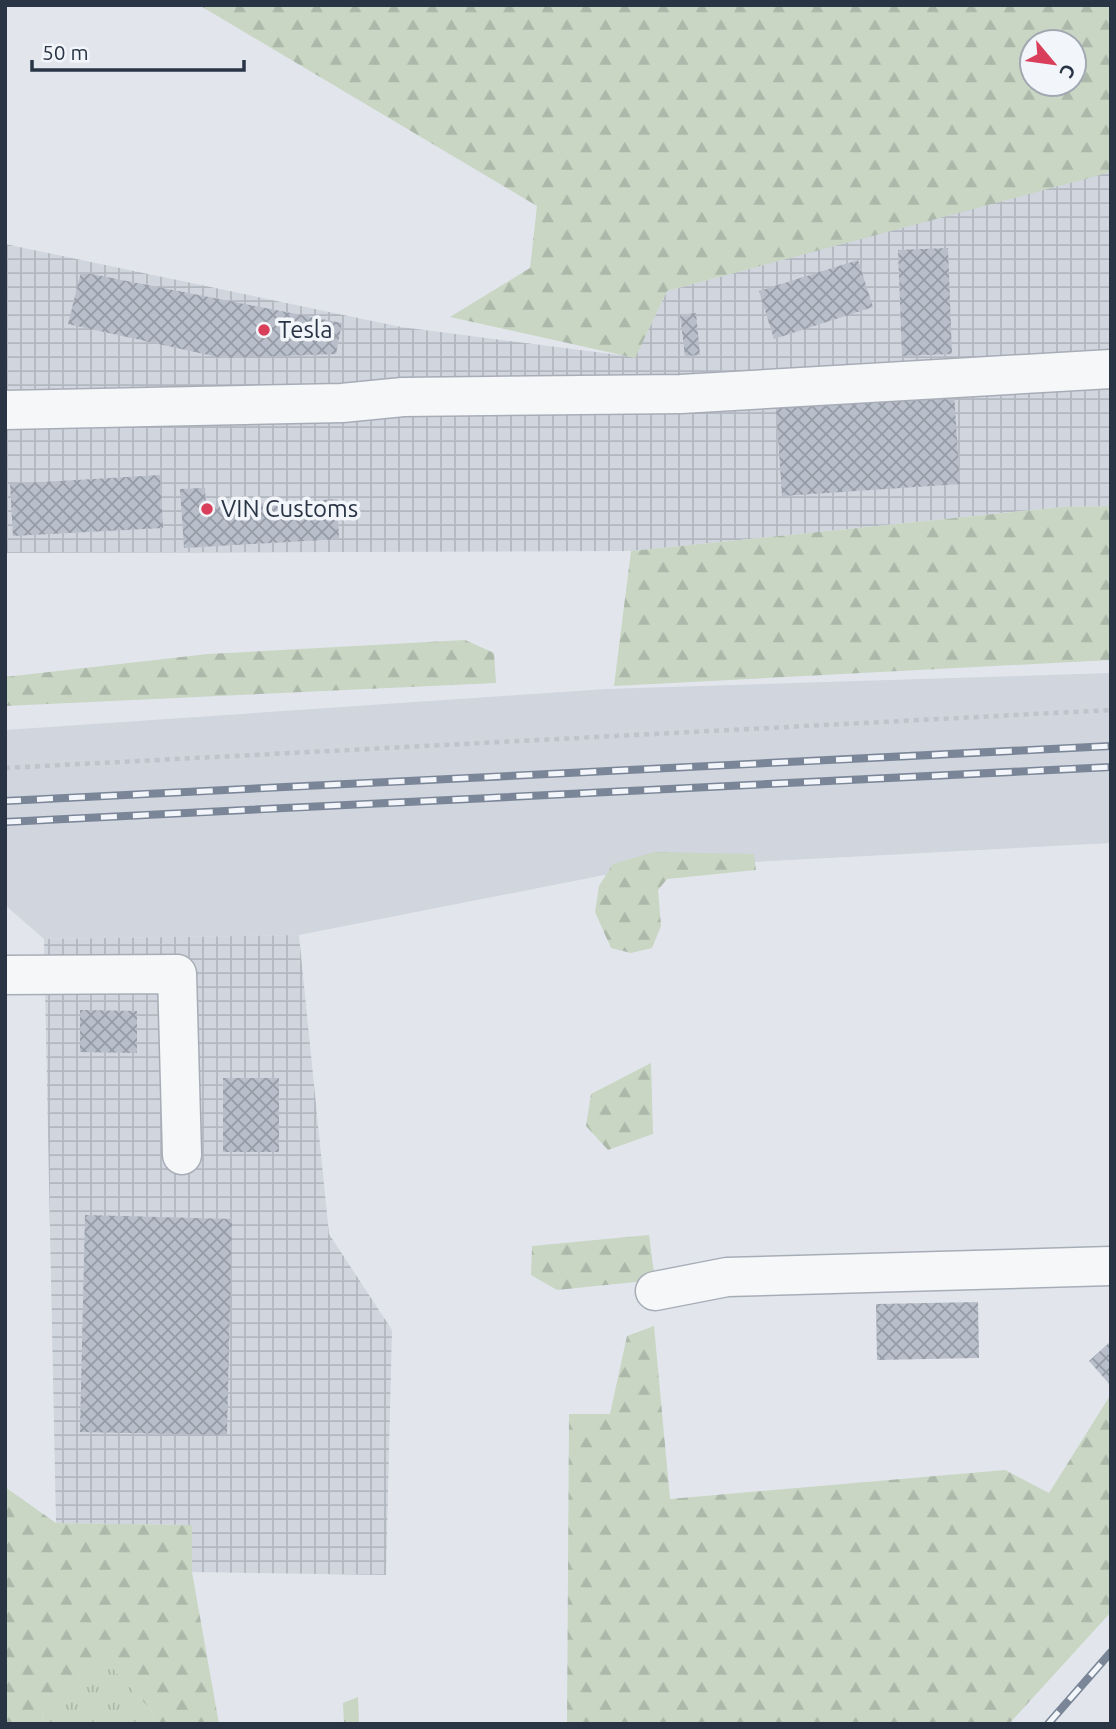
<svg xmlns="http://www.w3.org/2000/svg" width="1116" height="1729" font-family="Ubuntu,sans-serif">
	<defs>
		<pattern id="industrial-grid" width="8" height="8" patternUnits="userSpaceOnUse" patternTransform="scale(1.75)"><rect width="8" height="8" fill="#d0d5de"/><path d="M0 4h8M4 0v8" fill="none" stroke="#b3b7c0"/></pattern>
		<pattern id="grass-tufts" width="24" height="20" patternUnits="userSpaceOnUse" patternTransform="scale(1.75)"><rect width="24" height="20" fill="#c8d6c3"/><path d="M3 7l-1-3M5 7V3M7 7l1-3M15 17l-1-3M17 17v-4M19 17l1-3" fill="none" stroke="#acb8a9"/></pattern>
		<pattern id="forest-firs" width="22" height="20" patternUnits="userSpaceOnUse" patternTransform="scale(1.75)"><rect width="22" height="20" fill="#c8d6c3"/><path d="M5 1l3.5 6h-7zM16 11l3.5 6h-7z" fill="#acb8a9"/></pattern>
		<pattern id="building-cross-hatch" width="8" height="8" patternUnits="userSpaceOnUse" patternTransform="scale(1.75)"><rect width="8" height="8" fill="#b9bfca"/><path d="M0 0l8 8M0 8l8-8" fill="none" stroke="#969ca6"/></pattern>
	</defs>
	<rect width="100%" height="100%" fill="#e2e6ec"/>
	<path fill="#d0d5de" d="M 1111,673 L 1111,843 L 640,868 L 299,935 L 44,939 L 5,905 L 5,730 L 606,689 Z"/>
	<g fill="url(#industrial-grid)">
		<path d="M 1111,171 L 1111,506 L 1063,507 L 631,551 L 5,553 L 5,244 L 401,327 L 635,357 L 667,291 Z"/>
		<path d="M 299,935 L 329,1234 L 392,1330 L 386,1575 L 192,1572 L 192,1525 L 56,1523 L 44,939 Z"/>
	</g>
	<g fill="url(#grass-tufts)">
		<path d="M 102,1656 L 151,1710 L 157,1724 L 41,1724 L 44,1710 Z"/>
		<path d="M 358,1697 L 359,1724 L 344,1724 L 343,1703 Z"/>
	</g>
	<g fill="url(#forest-firs)" fill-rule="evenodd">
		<path d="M 199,5 L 1111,5 L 1111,172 L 667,291 L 635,358 L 450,317 L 530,268 L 537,206 ZM 1074,42 L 1074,84 L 1032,84 L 1032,42 Z"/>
		<path d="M 1111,506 L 1111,660 L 614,686 L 631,551 L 1063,507 Z"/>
		<path d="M 465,640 L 494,653 L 496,683 L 5,706 L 5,677 L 208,654 Z"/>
		<path d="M 654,852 L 754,854 L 756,870 L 667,879 L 658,890 L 661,926 L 652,948 L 631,953 L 611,948 L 595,912 L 599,886 L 613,864 Z"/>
		<path d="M 651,1063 L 653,1134 L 608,1150 L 586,1126 L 591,1094 Z"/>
		<path d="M 649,1235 L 655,1280 L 557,1290 L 531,1275 L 532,1246 Z"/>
		<path d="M 654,1326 L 670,1499 L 1005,1470 L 1049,1493 L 1111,1394 L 1111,1612 L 1009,1724 L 567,1724 L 569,1414 L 610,1414 L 627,1336 Z"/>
		<path d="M 5,1487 L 56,1523 L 192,1525 L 192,1572 L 219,1724 L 157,1724 L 151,1710 L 102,1657 L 44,1710 L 41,1724 L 5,1724 Z"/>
	</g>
	<g fill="url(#building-cross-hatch)">
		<path d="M 948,248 L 952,354 L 902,356 L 898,250 Z"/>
		<path d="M 858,260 L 873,307 L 774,339 L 759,291 Z"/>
		<path d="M 81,272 L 342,323 L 336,354 L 222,358 L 68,324 Z"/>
		<path d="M 696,313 L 700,355 L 685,356 L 680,315 Z"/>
		<path d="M 954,393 L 960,484 L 782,496 L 776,406 Z"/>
		<path d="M 160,475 L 163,528 L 13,536 L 10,484 Z"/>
		<path d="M 205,488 L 206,507 L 337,499 L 339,539 L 184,548 L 180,489 Z"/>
		<path d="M 80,1010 L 137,1011 L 137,1053 L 80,1052 Z"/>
		<rect x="223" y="1078" width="56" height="74"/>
		<path d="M 85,1215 L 232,1219 L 227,1435 L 80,1432 Z"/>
		<path d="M 978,1302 L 979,1358 L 877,1360 L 876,1304 Z"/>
		<path d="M 1111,1341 L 1111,1386 L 1089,1361 Z"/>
	</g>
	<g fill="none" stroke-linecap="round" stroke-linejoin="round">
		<defs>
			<g id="minor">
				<path d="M 5,410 L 342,403 L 403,397 L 681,394 L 1111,369"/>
				<path d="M 5,975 L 177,974 L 182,1155"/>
				<path d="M 655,1291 L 727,1277 L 1111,1266"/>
			</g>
		</defs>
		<use href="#minor" stroke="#a7adb7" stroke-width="41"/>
		<path stroke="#c0c4ca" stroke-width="4.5" stroke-dasharray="5 5" stroke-linecap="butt" d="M 5,768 L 1111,710"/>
		<use href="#minor" stroke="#f5f7f9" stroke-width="38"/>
		<defs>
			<g id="rail">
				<path d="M 5,801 L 1111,746"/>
				<path d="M 5,822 L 1111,767"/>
				<path d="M 1048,1724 L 1111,1652"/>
			</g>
		</defs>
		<use href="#rail" stroke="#7a8697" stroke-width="8"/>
		<use href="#rail" stroke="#f2f5f9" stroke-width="5" stroke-dasharray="16" stroke-linecap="butt"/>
	</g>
	<g fill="#d93f5a" stroke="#f2f5f9" stroke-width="2.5">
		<circle cx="264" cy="330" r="7"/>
		<circle cx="207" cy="509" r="7"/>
	</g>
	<g text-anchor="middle" stroke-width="7" stroke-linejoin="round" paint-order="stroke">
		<g font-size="24" fill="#293445" stroke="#f2f5f9" text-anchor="start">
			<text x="278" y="338">Tesla</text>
			<text x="221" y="517">VIN Customs</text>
		</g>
	</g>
	<rect width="1116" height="1729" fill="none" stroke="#293445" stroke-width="14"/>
	<g transform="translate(1053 63) rotate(119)"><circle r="33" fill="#f2f5f9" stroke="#a2a8b1" stroke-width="2"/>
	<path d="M0-5L12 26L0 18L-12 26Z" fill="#d93f5a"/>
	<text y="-10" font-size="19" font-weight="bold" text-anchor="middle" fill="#293445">С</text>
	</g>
	<path d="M32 60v10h212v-10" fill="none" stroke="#293445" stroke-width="3.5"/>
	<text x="42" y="60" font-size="21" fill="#293445" stroke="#f2f5f9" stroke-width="5" paint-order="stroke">50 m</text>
</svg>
